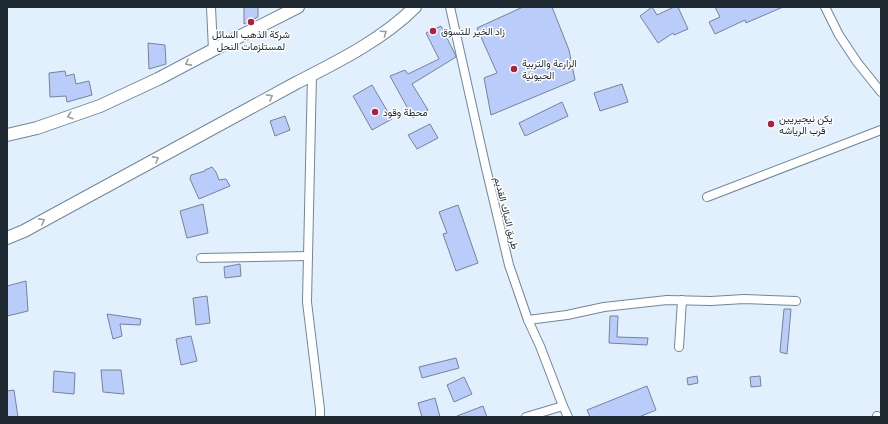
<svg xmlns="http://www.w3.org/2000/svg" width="888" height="424" font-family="'IBM Plex Sans',Vazirmatn,sans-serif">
	<rect width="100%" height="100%" fill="#e1f0fc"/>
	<g fill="#baccf9" stroke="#78829a">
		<path d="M 244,7 L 258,7 L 258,17 L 244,24 Z"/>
		<path d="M 523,7 L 552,7 L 569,50 L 575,80 L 491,115 L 484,78 L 497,73 L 477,28 Z"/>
		<path d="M 652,7 L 657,15 L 674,7 L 678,7 L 688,29 L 674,35 L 673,33 L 658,43 L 640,16 Z"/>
		<path d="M 715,7 L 783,7 L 746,23 L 745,20 L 715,34 L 709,22 L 720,17 Z"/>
		<path d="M 441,26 L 454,52 L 456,57 L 412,84 L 428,110 L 413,118 L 390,76 L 405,70 L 408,74 L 439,59 L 426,33 Z"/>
		<path d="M 148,43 L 165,45 L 166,64 L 149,69 Z"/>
		<path d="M 65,71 L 66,76 L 74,74 L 76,84 L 89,81 L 92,95 L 67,102 L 66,96 L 50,97 L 49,73 Z"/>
		<path d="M 622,84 L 628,102 L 600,111 L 594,93 Z"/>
		<path d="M 372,85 L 392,119 L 372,130 L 353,96 Z"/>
		<path d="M 562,102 L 568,116 L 525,136 L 519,123 Z"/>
		<path d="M 285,116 L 290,130 L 275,136 L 270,121 Z"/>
		<path d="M 430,124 L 438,138 L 417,149 L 408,135 Z"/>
		<path d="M 212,167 L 216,172 L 219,180 L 226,179 L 230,186 L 199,199 L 190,179 L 191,175 L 205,171 L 205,170 Z"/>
		<path d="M 203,204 L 208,233 L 187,238 L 180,211 Z"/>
		<path d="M 458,205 L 478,263 L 456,271 L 443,234 L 447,233 L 439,212 Z"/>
		<path d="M 240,264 L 241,276 L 225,278 L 224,267 Z"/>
		<path d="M 26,281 L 28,311 L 7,316 L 7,286 Z"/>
		<path d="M 207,296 L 210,323 L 196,325 L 193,298 Z"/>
		<path d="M 784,309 L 791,309 L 787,354 L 780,352 Z"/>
		<path d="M 107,314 L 141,319 L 140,325 L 120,324 L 122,336 L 113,339 Z"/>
		<path d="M 610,316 L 618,316 L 617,337 L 648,338 L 647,345 L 609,343 Z"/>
		<path d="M 191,336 L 197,361 L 181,365 L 176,339 Z"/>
		<path d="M 456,358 L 459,368 L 422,378 L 419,367 Z"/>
		<path d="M 101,370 L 121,370 L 124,394 L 103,392 Z"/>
		<path d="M 54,371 L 75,373 L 74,394 L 53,392 Z"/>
		<path d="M 697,376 L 698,383 L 688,385 L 687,378 Z"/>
		<path d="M 760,376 L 761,386 L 751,387 L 750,377 Z"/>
		<path d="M 464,377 L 472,394 L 454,402 L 447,385 Z"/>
		<path d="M 647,386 L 656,410 L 639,417 L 590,417 L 587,410 Z"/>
		<path d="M 14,390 L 18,417 L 7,417 L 7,391 Z"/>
		<path d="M 435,398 L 440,417 L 422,417 L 418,403 Z"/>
		<path d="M 483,406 L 487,417 L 457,417 L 457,416 Z"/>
	</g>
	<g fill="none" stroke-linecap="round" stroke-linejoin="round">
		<defs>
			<g id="minor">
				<path d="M 211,7 L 213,50"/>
				<path d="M 450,7 L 485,164 L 509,265 L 528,320 L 540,346 L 563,406 L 568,417"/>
				<path d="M 825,7 L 839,35 L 857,62 L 881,92"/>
				<path d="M 312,74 L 307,302 L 320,409 L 320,417"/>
				<path d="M 707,197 L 881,130"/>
				<path d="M 201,258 L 308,256"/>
				<path d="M 528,320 L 567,315 L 604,307 L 667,300 L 711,301 L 744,299 L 796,301"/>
				<path d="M 679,347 L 682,300"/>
				<path d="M 526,417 L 563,406"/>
				<path d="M 877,417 L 877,416"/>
			</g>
			<g id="highway">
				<path d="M 7,135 L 37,128 L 100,106 L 158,79 L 213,50 L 298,7"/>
				<path d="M 7,238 L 24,231 L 296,83 C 337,62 382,40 415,7"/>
			</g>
		</defs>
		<use href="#minor" stroke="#6f8799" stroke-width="10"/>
		<use href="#highway" stroke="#6f8799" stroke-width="14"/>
		<use href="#minor" stroke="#fff" stroke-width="8"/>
		<use href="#highway" stroke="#fff" stroke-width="12"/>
	</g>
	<defs><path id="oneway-chevron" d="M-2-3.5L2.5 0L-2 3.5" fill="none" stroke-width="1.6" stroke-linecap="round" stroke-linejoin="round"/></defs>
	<g stroke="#9a9ea2">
		<use href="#oneway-chevron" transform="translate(384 33) rotate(-35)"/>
		<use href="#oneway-chevron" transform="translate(188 63) rotate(152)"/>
		<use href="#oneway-chevron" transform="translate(270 97) rotate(-29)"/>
		<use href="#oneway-chevron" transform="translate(70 116) rotate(161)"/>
		<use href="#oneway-chevron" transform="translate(156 159) rotate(-29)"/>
		<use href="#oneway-chevron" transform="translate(42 221) rotate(-28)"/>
	</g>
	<g fill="#b11e3e" stroke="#fff" stroke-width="1.5">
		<circle cx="251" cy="22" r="4"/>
		<circle cx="433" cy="31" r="4"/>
		<circle cx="514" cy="69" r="4"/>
		<circle cx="375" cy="112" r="4"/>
		<circle cx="771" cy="124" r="4"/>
	</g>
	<g text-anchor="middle" stroke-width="3" stroke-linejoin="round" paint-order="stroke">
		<g font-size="10" fill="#1e2830" stroke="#fff" text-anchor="start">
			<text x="441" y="35">زاد الخير للتسوق</text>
			<text x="251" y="38" text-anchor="middle">شركة الذهب السائل<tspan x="251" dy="12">لمستلزمات النحل</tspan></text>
			<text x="522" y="67">الزارعة والتربية<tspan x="522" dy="12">الحيونية</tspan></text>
			<text x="383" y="116">محطة وقود</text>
			<text x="779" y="122">يكن نيجيريين<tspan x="779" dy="12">قرب الرياشه</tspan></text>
		</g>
		<g font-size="10" fill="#1e2830" stroke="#fff">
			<text transform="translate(507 213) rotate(76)" y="4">طريق النباك القديم</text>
		</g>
	</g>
	<rect width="888" height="424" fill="none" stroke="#1e2830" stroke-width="16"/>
</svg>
